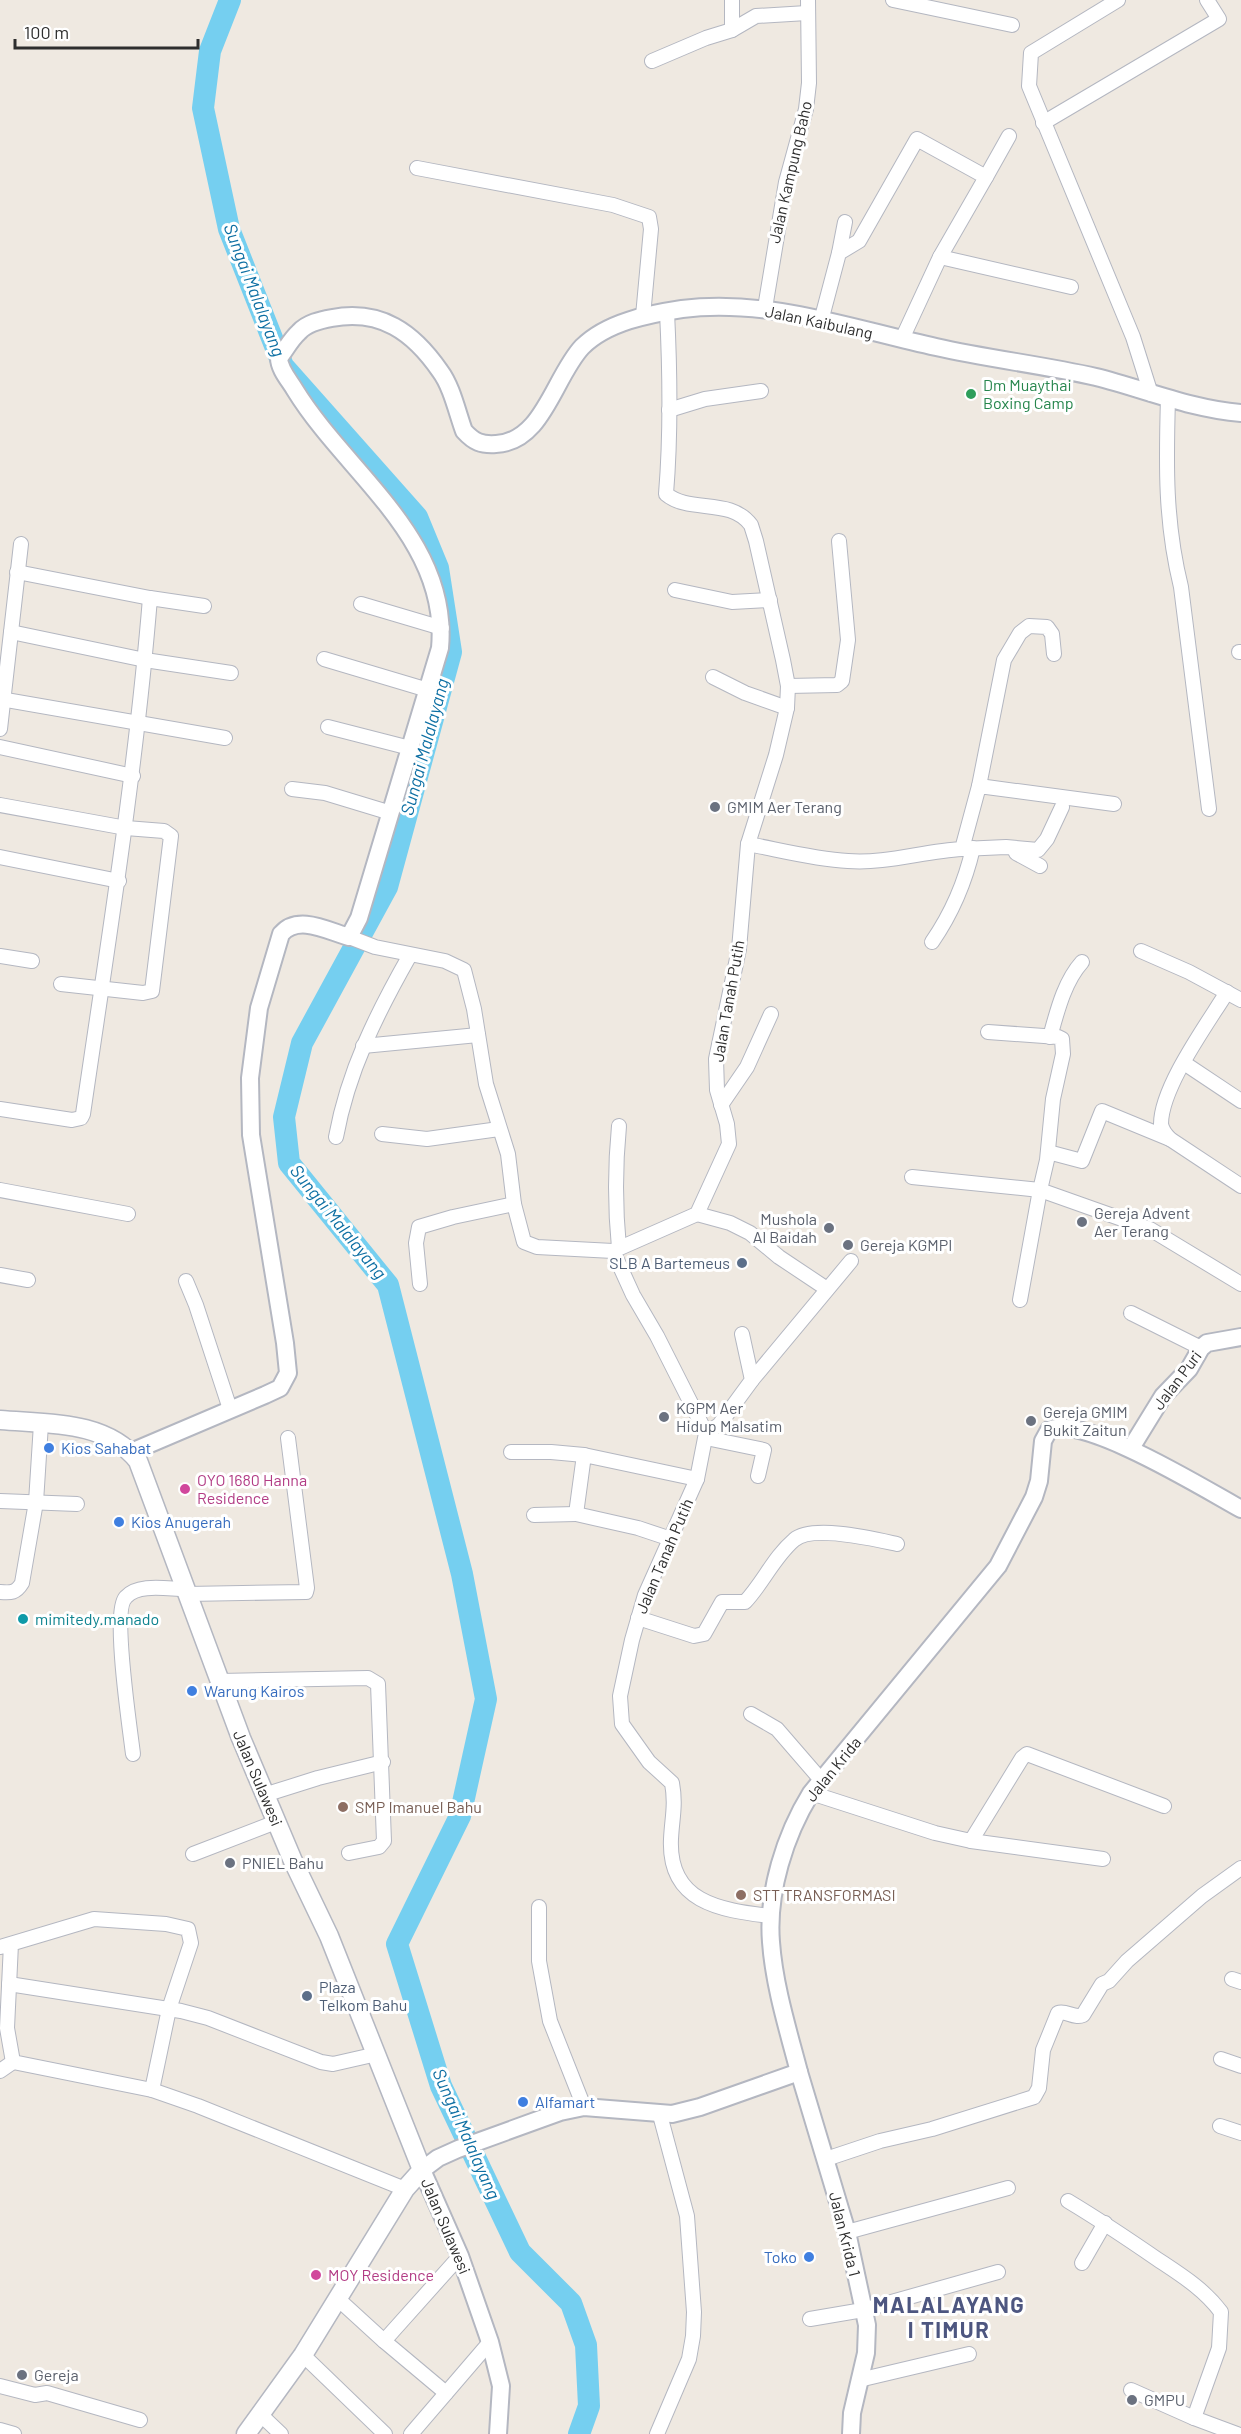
<svg xmlns="http://www.w3.org/2000/svg" width="1241" height="2434" font-family="Barlow,sans-serif">
	<rect width="100%" height="100%" fill="#efe9e1"/>
	<g fill="none" stroke-linecap="round" stroke-linejoin="round">
		<path stroke="#75cff0" stroke-width="22" d="M 230,0 L 210,51 L 203,108 L 229,229 L 283,366 L 417,517 L 438,568 L 451,652 L 387,887 L 302,1043 L 284,1117 L 289,1163 L 388,1285 L 462,1574 L 486,1699 L 460,1816 L 397,1944 L 441,2086 L 520,2252 L 571,2303 L 586,2345 L 589,2406 L 579,2434"/>
		<defs>
			<g id="minor">
				<path d="M 893,0 L 1012,25"/>
				<path d="M 1118,0 L 1031,53 L 1029,86 L 1133,337 L 1151,394"/>
				<path d="M 732,30 L 732,0"/>
				<path d="M 652,61 L 706,38 L 732,30 L 756,16 L 807,13"/>
				<path d="M 1043,123 L 1219,19 L 1207,0"/>
				<path d="M 417,168 L 613,205 L 649,217 L 651,229 L 643,316"/>
				<path d="M 986,177 L 1009,136"/>
				<path d="M 839,253 L 845,222"/>
				<path d="M 940,257 L 1071,287"/>
				<path d="M 765,308 L 786,182 L 806,109 L 809,83 L 808,0"/>
				<path d="M 667,312 C 670,372 671,434 666,494 C 690,514 730,497 751,525 L 756,541 L 783,660 L 788,686 L 787,708 L 776,755 L 748,844 L 739,949 L 716,1059 L 717,1090 L 727,1124 L 729,1144 L 697,1214 L 613,1251 L 633,1295 L 657,1336 L 706,1433"/>
				<path d="M 821,321 L 839,253 L 859,241 L 917,139 L 986,177 L 940,257 L 902,339"/>
				<path d="M 1168,398 C 1166,465 1165,522 1181,587 L 1209,809"/>
				<path d="M 669,410 L 705,399 L 761,391"/>
				<path d="M 17,572 L 150,598"/>
				<path d="M 675,590 L 732,602 L 770,600"/>
				<path d="M 361,604 L 442,628"/>
				<path d="M 11,632 L 145,660 L 231,673"/>
				<path d="M 1239,652 L 1241,652"/>
				<path d="M 324,659 L 428,690"/>
				<path d="M 713,677 L 745,693 L 787,708"/>
				<path d="M 788,686 L 837,685 L 842,681 L 848,640 L 839,541"/>
				<path d="M 0,699 L 225,738"/>
				<path d="M 328,727 L 410,748"/>
				<path d="M 0,729 L 21,544"/>
				<path d="M 0,747 L 133,776"/>
				<path d="M 979,786 L 1004,660 L 1020,633 L 1029,626 L 1047,627 L 1052,634 L 1054,654"/>
				<path d="M 292,789 L 325,793 L 391,813"/>
				<path d="M 0,805 L 126,828 L 164,831 L 171,836 L 152,991 L 143,993 L 61,984"/>
				<path d="M 748,844 C 780,850 814,859 848,861 C 886,864 924,851 962,849 L 979,786 L 1114,804"/>
				<path d="M 962,849 L 1006,847 L 1038,850 L 1047,839 L 1062,807"/>
				<path d="M 1016,853 L 1040,866"/>
				<path d="M 0,857 L 119,881"/>
				<path d="M 349,937 L 375,947 L 445,961 L 464,970 L 474,1009 L 486,1084 L 508,1154 L 514,1204 L 524,1242 L 537,1247 L 613,1251"/>
				<path d="M 932,942 C 952,913 965,883 973,848"/>
				<path d="M 1141,951 L 1189,972 L 1241,1000"/>
				<path d="M 0,956 L 32,961"/>
				<path d="M 1227,992 C 1208,1023 1161,1087 1161,1124 C 1162,1131 1166,1135 1170,1139 L 1241,1186"/>
				<path d="M 988,1032 L 1058,1037 L 1062,1039 L 1063,1054 L 1053,1099 L 1047,1160 L 1040,1190 L 1150,1229 L 1241,1284"/>
				<path d="M 1050,1037 C 1057,1012 1064,982 1082,962"/>
				<path d="M 363,1046 L 478,1035"/>
				<path d="M 1184,1063 L 1241,1101"/>
				<path d="M 721,1105 L 747,1067 L 771,1014"/>
				<path d="M 0,1109 L 72,1120 L 81,1118 L 83,1114 C 108,942 136,771 150,598 L 204,606"/>
				<path d="M 382,1134 L 427,1139 L 499,1129"/>
				<path d="M 336,1137 C 348,1071 377,1013 410,955"/>
				<path d="M 1048,1152 L 1082,1161 L 1102,1111 L 1170,1139"/>
				<path d="M 912,1177 L 1040,1190 L 1020,1300"/>
				<path d="M 0,1190 L 128,1214"/>
				<path d="M 697,1214 L 730,1223 L 750,1233 L 779,1257 L 827,1289"/>
				<path d="M 619,1248 C 615,1207 615,1167 619,1126"/>
				<path d="M 0,1275 L 28,1280"/>
				<path d="M 186,1281 L 196,1305 L 230,1409"/>
				<path d="M 420,1284 L 416,1243 L 419,1227 L 453,1217 L 514,1204"/>
				<path d="M 1131,1313 L 1201,1348"/>
				<path d="M 742,1334 L 752,1380 L 719,1425 L 706,1433 L 697,1479 L 645,1595 L 632,1640 L 620,1696 L 622,1724 L 649,1762 L 672,1783 C 676,1805 672,1818 671,1839 C 668,1902 719,1910 770,1916"/>
				<path d="M 752,1380 L 851,1261"/>
				<path d="M 706,1438 L 764,1450 L 758,1476"/>
				<path d="M 511,1452 L 551,1452 L 584,1455"/>
				<path d="M 0,1501 L 77,1504"/>
				<path d="M 534,1515 L 576,1514"/>
				<path d="M 671,1539 L 638,1528 L 576,1514 L 584,1455 L 697,1479"/>
				<path d="M 0,1592 C 11,1593 16,1593 22,1583 L 36,1502 L 41,1424"/>
				<path d="M 187,1594 L 306,1592 L 307,1588 L 288,1438"/>
				<path d="M 638,1618 L 694,1636 L 704,1634 L 722,1602 L 745,1602 C 763,1583 774,1557 794,1540 C 812,1524 874,1539 897,1544"/>
				<path d="M 220,1681 L 368,1678 L 378,1684 L 384,1841 L 379,1847 L 349,1853"/>
				<path d="M 751,1714 L 777,1729 L 822,1781"/>
				<path d="M 133,1754 C 130,1729 112,1610 126,1597 C 138,1583 168,1589 185,1589"/>
				<path d="M 811,1793 L 935,1833 L 971,1841 L 1022,1758 L 1027,1754 L 1164,1806"/>
				<path d="M 264,1795 L 318,1778 L 383,1762"/>
				<path d="M 971,1841 L 1103,1859"/>
				<path d="M 193,1854 L 276,1822"/>
				<path d="M 539,1907 L 539,1961 L 550,2021 L 584,2107"/>
				<path d="M 0,1947 L 94,1919 L 166,1924 L 188,1929 L 191,1943 L 169,2009 L 152,2090 L 13,2062 L 7,2028 L 11,1944"/>
				<path d="M 1232,1979 L 1241,1982"/>
				<path d="M 9,1984 L 181,2011 L 208,2018 L 321,2062 L 333,2064 L 377,2054"/>
				<path d="M 1221,2059 L 1241,2066"/>
				<path d="M 0,2071 L 13,2062"/>
				<path d="M 152,2090 L 198,2106 L 405,2189"/>
				<path d="M 1220,2126 L 1241,2133"/>
				<path d="M 826,2159 L 880,2141 L 932,2129 L 1034,2097 L 1039,2088 L 1043,2050 L 1058,2013 C 1066,2010 1074,2019 1083,2015 L 1102,1984 L 1109,1981 L 1127,1961 L 1202,1896 L 1241,1868"/>
				<path d="M 1068,2201 C 1098,2219 1128,2239 1157,2259 C 1181,2275 1204,2289 1221,2312 L 1219,2348 L 1194,2418 L 1237,2434"/>
				<path d="M 847,2232 L 1008,2188"/>
				<path d="M 1082,2263 L 1105,2223"/>
				<path d="M 338,2299 L 384,2341 L 446,2393"/>
				<path d="M 810,2319 L 863,2310 L 998,2272"/>
				<path d="M 384,2341 L 460,2256"/>
				<path d="M 303,2355 L 385,2434"/>
				<path d="M 859,2380 L 969,2354"/>
				<path d="M 0,2386 L 35,2395 L 47,2393 L 140,2420"/>
				<path d="M 1131,2390 L 1194,2418"/>
				<path d="M 261,2415 L 281,2434"/>
				<path d="M 0,2430 L 14,2434"/>
				<path d="M 411,2434 L 490,2342"/>
				<path d="M 657,2434 L 689,2359 L 693,2336 L 694,2312 L 687,2216 L 660,2115"/>
			</g>
			<g id="tertiary">
				<path d="M 1131,1448 L 1163,1396 L 1189,1369 L 1201,1348 L 1207,1343 L 1241,1337"/>
				<path d="M 131,1452 L 265,1395 L 280,1388 L 288,1373 L 285,1343 L 251,1135 L 250,1078 L 259,1008 L 281,934 C 298,914 328,931 349,937 L 359,918 L 440,648 C 450,539 346,473 295,390 C 289,380 279,369 279,358 C 286,349 291,339 299,332 C 307,323 321,320 332,318 C 381,309 413,332 440,371 C 452,387 457,412 464,431 C 474,442 481,445 496,444 C 543,442 554,377 582,347 C 607,322 649,314 682,309 C 768,298 853,329 936,347 C 989,359 1043,365 1096,377 C 1144,389 1191,409 1241,413"/>
				<path d="M 799,2072 L 847,2232 L 867,2325 L 866,2353 L 852,2413 L 851,2434"/>
				<path d="M 498,2434 L 501,2386 L 490,2342 L 460,2256 L 422,2170 L 438,2158 L 458,2149 L 560,2112 L 584,2107 L 672,2114 L 700,2107 L 799,2072 C 788,2030 774,1985 771,1942 C 767,1892 785,1835 811,1793 L 998,1566 L 1034,1497 L 1039,1481 L 1043,1441 L 1049,1430 C 1082,1413 1208,1491 1241,1509"/>
			</g>
			<path id="secondary" d="M 0,1420 C 46,1424 106,1420 138,1461 L 241,1738 L 293,1861 L 329,1936 L 422,2170 L 405,2189 L 303,2355 L 246,2434"/>
		</defs>
		<use href="#minor" stroke="#b4b7c1" stroke-width="16"/>
		<use href="#tertiary" stroke="#b4b7c1" stroke-width="20"/>
		<use href="#secondary" stroke="#b4b7c1" stroke-width="21"/>
		<use href="#minor" stroke="#fff" stroke-width="14"/>
		<use href="#tertiary" stroke="#fff" stroke-width="16"/>
		<use href="#secondary" stroke="#fff" stroke-width="18"/>
	</g>
	<circle fill="#2e9e5b" stroke="#fff" stroke-width="2" cx="971" cy="394" r="6"/>
	<g fill="#6b7280" stroke="#fff" stroke-width="2">
		<circle cx="715" cy="807" r="6"/>
		<circle cx="1082" cy="1222" r="6"/>
		<circle cx="829" cy="1228" r="6"/>
		<circle cx="848" cy="1245" r="6"/>
		<circle cx="664" cy="1417" r="6"/>
		<circle cx="1031" cy="1421" r="6"/>
		<circle cx="230" cy="1863" r="6"/>
		<circle cx="22" cy="2375" r="6"/>
		<circle cx="1132" cy="2400" r="6"/>
	</g>
	<g fill="#5c6f8a" stroke="#fff" stroke-width="2">
		<circle cx="742" cy="1263" r="6"/>
		<circle cx="307" cy="1996" r="6"/>
	</g>
	<g fill="#3f7fe0" stroke="#fff" stroke-width="2">
		<circle cx="49" cy="1448" r="6"/>
		<circle cx="119" cy="1522" r="6"/>
		<circle cx="192" cy="1691" r="6"/>
		<circle cx="523" cy="2102" r="6"/>
		<circle cx="809" cy="2257" r="6"/>
	</g>
	<g fill="#d1479c" stroke="#fff" stroke-width="2">
		<circle cx="185" cy="1489" r="6"/>
		<circle cx="316" cy="2275" r="6"/>
	</g>
	<circle fill="#0f9aa8" stroke="#fff" stroke-width="2" cx="23" cy="1619" r="6"/>
	<g fill="#8d6e63" stroke="#fff" stroke-width="2">
		<circle cx="343" cy="1807" r="6"/>
		<circle cx="741" cy="1895" r="6"/>
	</g>
	<g text-anchor="middle" stroke-width="6" stroke-linejoin="round" paint-order="stroke">
		<g font-size="16" fill="#2e2e2e" stroke="#fff">
			<text transform="translate(790 172) rotate(-77)" y="6">Jalan Kampung Baho</text>
			<text transform="translate(819 322) rotate(12)" y="6">Jalan Kaibulang</text>
			<text transform="translate(728 1001) rotate(-80)" y="6">Jalan Tanah Putih</text>
			<text transform="translate(1177 1380) rotate(-53)" y="6">Jalan Puri</text>
			<text transform="translate(664 1556) rotate(-67)" y="6">Jalan Tanah Putih</text>
			<text transform="translate(833 1769) rotate(-51)" y="6">Jalan Krida</text>
			<text transform="translate(258 1778) rotate(67)" y="6">Jalan Sulawesi</text>
			<text transform="translate(446 2226) rotate(67)" y="6">Jalan Sulawesi</text>
			<text transform="translate(845 2234) rotate(76)" y="6">Jalan Krida 1</text>
		</g>
		<g font-size="16" fill="#27864d" stroke="#fff" text-anchor="start">
			<text x="983" y="391">Dm Muaythai<tspan x="983" dy="18">Boxing Camp</tspan></text>
		</g>
		<g font-size="16" fill="#5b616d" stroke="#fff" text-anchor="start">
			<text x="727" y="813">GMIM Aer Terang</text>
			<text x="1094" y="1219">Gereja Advent<tspan x="1094" dy="18">Aer Terang</tspan></text>
			<text x="817" y="1225" text-anchor="end">Mushola<tspan x="817" dy="18">Al Baidah</tspan></text>
			<text x="860" y="1251">Gereja KGMPI</text>
			<text x="676" y="1414">KGPM Aer<tspan x="676" dy="18">Hidup Malsatim</tspan></text>
			<text x="1043" y="1418">Gereja GMIM<tspan x="1043" dy="18">Bukit Zaitun</tspan></text>
			<text x="242" y="1869">PNIEL Bahu</text>
			<text x="34" y="2381">Gereja</text>
			<text x="1144" y="2406">GMPU</text>
		</g>
		<g font-size="16" fill="#4e5e75" stroke="#fff" text-anchor="end">
			<text x="730" y="1269">SLB A Bartemeus</text>
			<text x="319" y="1993" text-anchor="start">Plaza<tspan x="319" dy="18">Telkom Bahu</tspan></text>
		</g>
		<g font-size="16" fill="#366cbe" stroke="#fff" text-anchor="start">
			<text x="61" y="1454">Kios Sahabat</text>
			<text x="131" y="1528">Kios Anugerah</text>
			<text x="204" y="1697">Warung Kairos</text>
			<text x="535" y="2108">Alfamart</text>
			<text x="797" y="2263" text-anchor="end">Toko</text>
		</g>
		<g font-size="16" fill="#b23c85" stroke="#fff" text-anchor="start">
			<text x="197" y="1486">OYO 1680 Hanna<tspan x="197" dy="18">Residence</tspan></text>
			<text x="328" y="2281">MOY Residence</text>
		</g>
		<g font-size="16" fill="#0d838f" stroke="#fff" text-anchor="start">
			<text x="35" y="1625">mimitedy.manado</text>
		</g>
		<g font-size="16" fill="#785e54" stroke="#fff" text-anchor="start">
			<text x="355" y="1813">SMP Imanuel Bahu</text>
			<text x="753" y="1901">STT TRANSFORMASI</text>
		</g>
		<g font-size="18" font-style="italic" fill="#0d6fa3" stroke="#fff">
			<text transform="translate(254 290) rotate(69)" y="6">Sungai Malalayang</text>
			<text transform="translate(425 747) rotate(-75)" y="6">Sungai Malalayang</text>
			<text transform="translate(338 1222) rotate(51)" y="6">Sungai Malalayang</text>
			<text transform="translate(466 2134) rotate(66)" y="6">Sungai Malalayang</text>
		</g>
		<g font-size="22" font-weight="bold" letter-spacing="1.5" fill="#4d5680" stroke="#fff">
			<text x="949" y="2313">MALALAYANG<tspan x="949" dy="25">I TIMUR</tspan></text>
		</g>
	</g>
	<path d="M15 39v9h183v-9" fill="none" stroke="#2e2e2e" stroke-width="3"/>
	<text x="24" y="39" font-size="18" fill="#2e2e2e" stroke="#ffffff" stroke-width="4.5" paint-order="stroke">100 m</text>
</svg>
